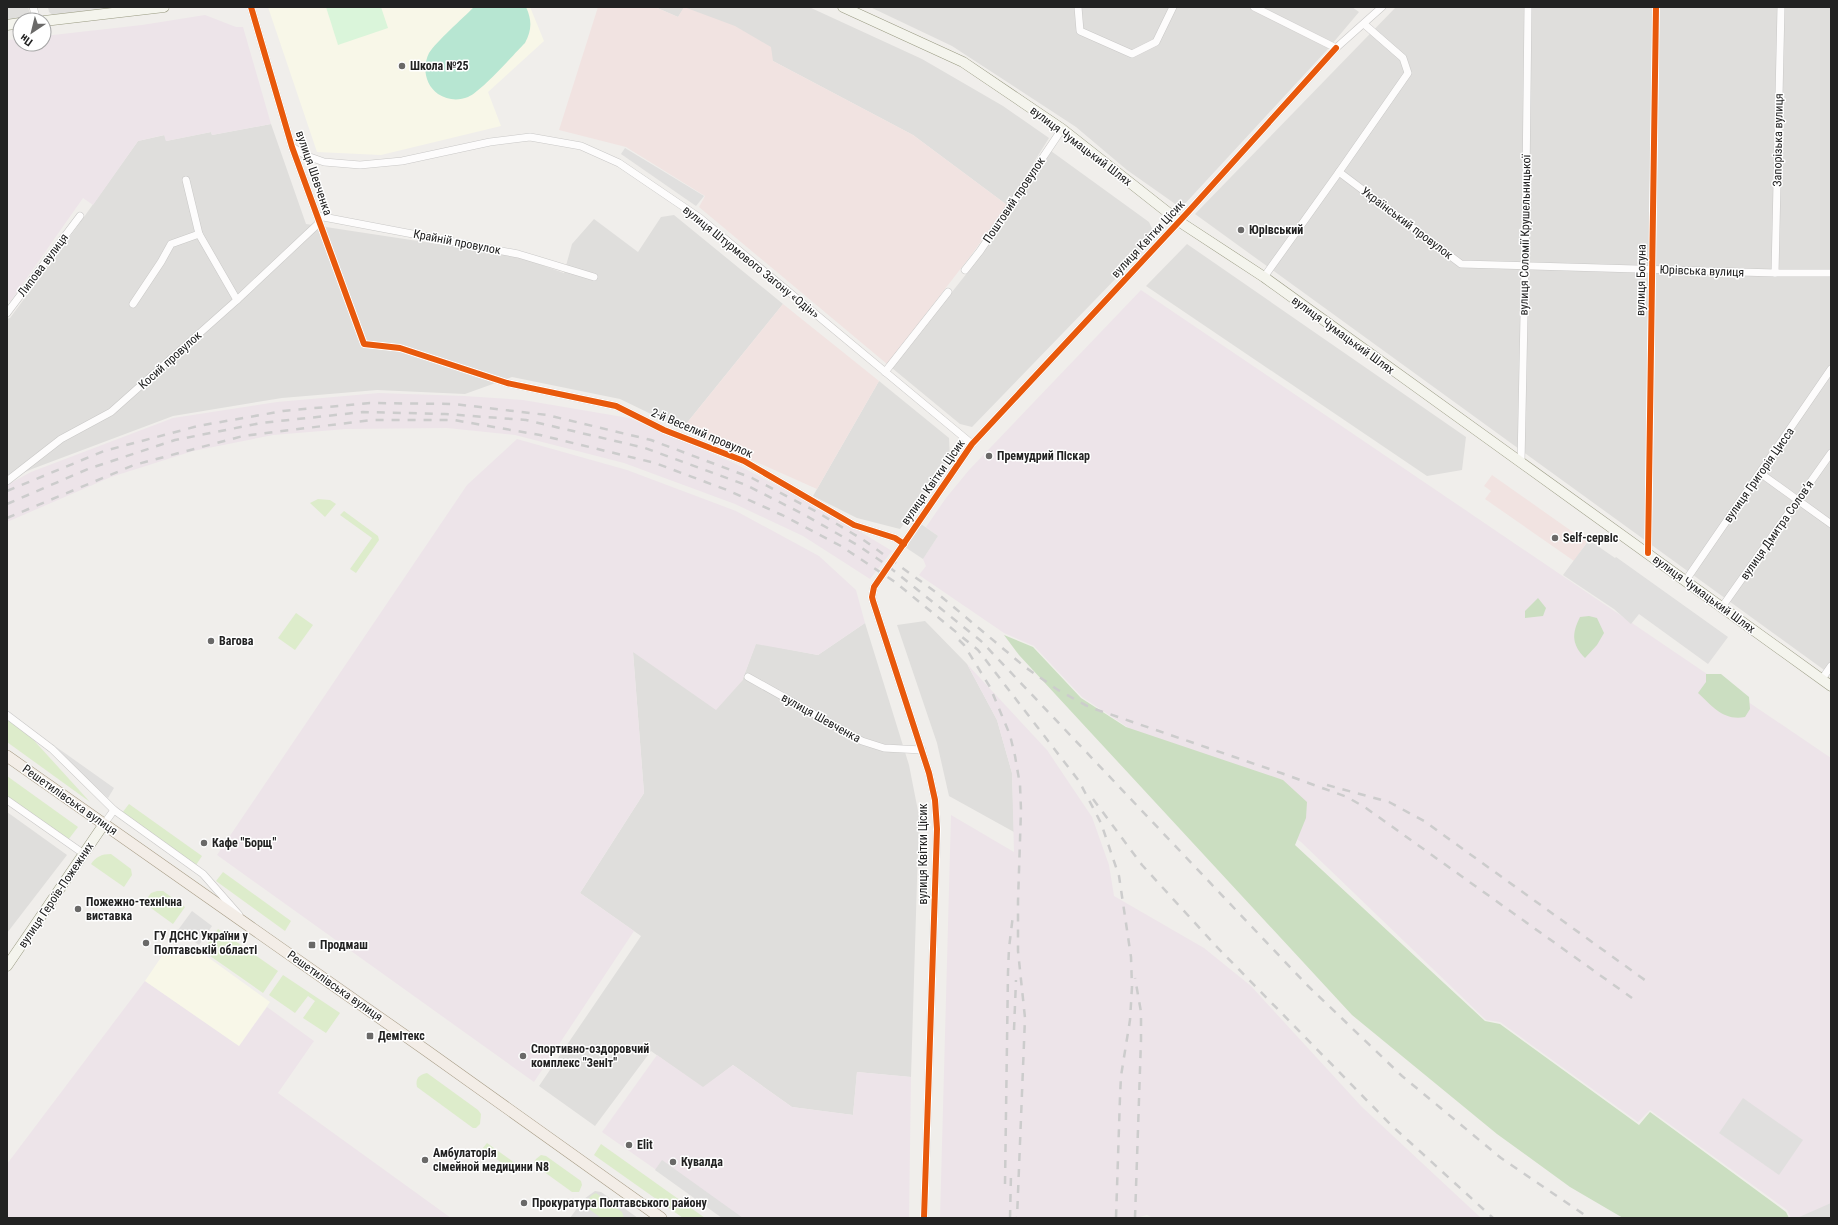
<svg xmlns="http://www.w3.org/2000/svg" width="1838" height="1225" font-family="'Roboto Condensed',sans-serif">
	<rect width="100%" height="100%" fill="#f0eeeb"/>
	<g fill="#dfdedc">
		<path d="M 7,7 L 28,7 L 30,13 L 24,18 L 7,20 Z"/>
		<path d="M 48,7 L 121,7 L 53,15 L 49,12 Z"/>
		<path d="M 655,7 L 809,7 L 922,59 L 1003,106 L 1049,138 L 1007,205 L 913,135 L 773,61 L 684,8 L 678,17 Z"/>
		<path d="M 870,7 L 1352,7 L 1359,12 L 1327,50 L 1181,208 L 1127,170 L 1076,127 L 952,46 Z"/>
		<path d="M 1396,7 L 1831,7 L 1831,675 L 1195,214 Z"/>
		<path d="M 271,124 L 306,224 L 516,256 L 564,273 L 572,244 L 594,219 L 638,252 L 661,217 L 674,215 L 783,304 L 682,429 L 620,399 L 512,377 L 465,394 L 377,390 L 282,398 L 173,416 L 32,469 L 7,480 L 7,319 L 10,318 L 74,231 L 138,141 L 165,135 L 166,141 L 211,132 L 212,135 Z"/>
		<path d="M 1051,151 L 1149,222 L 1156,237 L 972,427 L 960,424 L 892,368 L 982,254 Z"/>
		<path d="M 1187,244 L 1466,437 L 1462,470 L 1427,476 L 1146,286 Z"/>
		<path d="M 879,381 L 949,438 L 950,459 L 900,529 L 857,518 L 813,496 Z"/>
		<path d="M 925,621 L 967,664 L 997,720 L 1012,773 L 1014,832 L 949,796 L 937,743 L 897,625 Z"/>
		<path d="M 865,623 L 909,765 L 919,816 L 911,1077 L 857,1072 L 853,1115 L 792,1107 L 733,1065 L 703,1088 L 651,1051 L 595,1126 L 539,1086 L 641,936 L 580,893 L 644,793 L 633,652 L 742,681 L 756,643 L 818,655 Z"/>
		<path d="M 7,812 L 67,855 L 7,933 Z"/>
		<path d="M 595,1191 L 601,1192 L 638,1218 L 570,1218 L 584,1199 Z"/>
	</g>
	<g fill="#f1e3e1">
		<path d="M 598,7 L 655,7 L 678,17 L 684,7 L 735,26 L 771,47 L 773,61 L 913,135 L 1007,205 L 972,254 L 887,364 L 699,207 L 705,196 L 626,147 L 559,130 Z"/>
		<path d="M 783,304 L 879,381 L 817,489 L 682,429 Z"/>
		<path d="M 1492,475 L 1587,542 L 1574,561 L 1485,499 L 1491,491 L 1484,486 Z"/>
	</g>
	<g fill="#ede4e9">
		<path d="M 205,15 L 236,27 L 243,27 L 271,124 L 212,135 L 211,132 L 166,141 L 164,135 L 138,141 L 93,205 L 83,198 L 10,302 L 7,300 L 7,40 L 20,39 L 20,44 L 44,44 L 44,36 L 142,25 Z"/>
		<path d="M 1141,290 L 1831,758 L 1831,1218 L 1791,1218 L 1787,1210 L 1650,1110 L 1638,1122 L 1500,1022 L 1486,1020 L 1301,842 L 1082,697 L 1034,646 L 1004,633 L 919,575 L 926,566 L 923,559 L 938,536 L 926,527 L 946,498 L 969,470 Z"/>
		<path d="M 379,393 L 464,396 L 523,400 L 629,418 L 734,463 L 833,515 L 892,551 L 870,579 L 803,536 L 735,504 L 624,463 L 515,435 L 447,428 L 346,429 L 273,435 L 193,451 L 111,477 L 7,522 L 7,485 L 31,472 L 173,418 L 277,402 Z"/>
		<path d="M 517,439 L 627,470 L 736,511 L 819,556 L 856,590 L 865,623 L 818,655 L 756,644 L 742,681 L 716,710 L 633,652 L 644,793 L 580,893 L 634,931 L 534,1082 L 217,855 L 467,485 Z"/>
		<path d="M 967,664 L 1047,750 L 1092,817 L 1109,865 L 1114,896 L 1204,948 L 1251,986 L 1362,1107 L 1481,1218 L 1153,1218 L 1147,1215 L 1136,1218 L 940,1218 L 951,815 L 1014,852 L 1012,773 L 997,720 Z"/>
		<path d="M 145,981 L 239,1046 L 267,1007 L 314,1041 L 278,1093 L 451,1218 L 7,1218 L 7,1164 Z"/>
		<path d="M 657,1055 L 703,1087 L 733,1065 L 792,1107 L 853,1115 L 857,1072 L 911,1077 L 909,1218 L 725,1218 L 602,1132 Z"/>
	</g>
	<g fill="#f8f7e8">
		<path d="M 268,7 L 530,7 L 544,41 L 488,92 L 501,126 L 381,155 L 317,152 Z"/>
		<path d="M 168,947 L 177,954 L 180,949 L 193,957 L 198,950 L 270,1002 L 239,1046 L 145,981 Z"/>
	</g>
	<g fill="#ddeccb">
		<path d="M 318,499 L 330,500 L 336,504 L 325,517 L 310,503 Z"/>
		<path d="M 344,511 L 378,536 L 379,540 L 356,573 L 350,569 L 372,538 L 340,515 Z"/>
		<path d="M 296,613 L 313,625 L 295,650 L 278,638 Z"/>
		<path d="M 7,719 L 29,735 L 90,802 L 7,742 Z"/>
		<path d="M 7,776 L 78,827 L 68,840 L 7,796 Z"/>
		<path d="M 129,804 L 202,856 L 196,865 L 122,813 Z"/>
		<path d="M 111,854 L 131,869 L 132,875 L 124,887 L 91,864 C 96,857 101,854 111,854 Z"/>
		<path d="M 223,872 L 291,921 L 285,931 L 216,881 Z"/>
		<path d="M 157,891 L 163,891 L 185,907 L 173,924 L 144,903 L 151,893 Z"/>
		<path d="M 218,929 L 278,971 L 263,993 L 203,951 Z"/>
		<path d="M 283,975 L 340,1013 L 326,1033 L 303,1018 L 315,1001 L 308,996 L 295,1013 L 269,995 Z"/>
		<path d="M 427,1073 L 478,1110 L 481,1114 L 480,1124 L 476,1128 L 473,1128 L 417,1087 C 415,1078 419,1075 427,1073 Z"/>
		<path d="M 487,1143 L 519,1166 L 515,1172 L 482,1149 Z"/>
		<path d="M 601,1144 L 705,1218 L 683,1218 L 594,1155 Z"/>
		<path d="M 541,1155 L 546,1156 L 581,1181 L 582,1185 L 579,1192 L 572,1192 L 536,1166 L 534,1162 L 536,1159 Z"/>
		<path d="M 596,1193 L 622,1212 L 624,1218 L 601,1218 L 583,1205 L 592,1195 Z"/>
	</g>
	<g fill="#cbdec1">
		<path d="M 1538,598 L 1546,608 L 1543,616 L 1525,618 L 1525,611 Z"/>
		<path d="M 1589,616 L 1597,618 L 1604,633 L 1597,645 L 1585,658 C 1571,644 1572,633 1580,617 Z"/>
		<path d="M 1004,635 L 1033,647 L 1081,698 L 1126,727 L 1283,780 L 1307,802 L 1306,818 L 1295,845 L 1485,1021 L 1500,1024 L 1639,1125 L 1650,1112 L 1786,1212 L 1789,1218 L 1623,1218 L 1570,1187 L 1497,1134 L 1352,1015 L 1019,655 Z"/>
		<path d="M 1706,674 L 1721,674 L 1749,697 L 1750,709 L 1745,717 C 1724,721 1713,707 1698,693 L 1706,682 Z"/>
	</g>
	<path fill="#daf5da" d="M 326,7 L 381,7 L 388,28 L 338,45 Z"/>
	<path fill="#b7e6d2" d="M 474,7 L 526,7 C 532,20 532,30 525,43 C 513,55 481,92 468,97 C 458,101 447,100 438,94 C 425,85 422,67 429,53 C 437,41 462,19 474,7 Z"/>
	<g fill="#e0dfde">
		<path d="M 625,148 L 704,196 L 696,206 L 621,154 Z"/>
		<path d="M 921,524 L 938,536 L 923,559 L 905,547 Z"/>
		<path d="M 1589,540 L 1615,558 L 1616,557 L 1728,637 L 1708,664 L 1639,614 L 1631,624 L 1614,609 L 1563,575 Z"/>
		<path d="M 52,744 L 114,788 L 108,798 L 60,755 Z"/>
		<path d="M 192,911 L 212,926 L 199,945 L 178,930 Z"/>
		<path d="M 1743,1098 L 1803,1140 L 1779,1175 L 1719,1133 Z"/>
		<path d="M 662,1160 L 743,1218 L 722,1218 L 655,1170 Z"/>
		<path d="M 1831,1203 L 1831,1218 L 1797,1218 Z"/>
		<path d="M 583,1205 L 601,1218 L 578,1218 L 575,1216 Z"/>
	</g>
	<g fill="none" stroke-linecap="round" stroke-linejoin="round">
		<defs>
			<g id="street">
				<path d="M 33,7 L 37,20"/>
				<path d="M 251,7 L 292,147 L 364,344 L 400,348 L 507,383 L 616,406 L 664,430 L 744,461 L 854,525 L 895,538 L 904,544"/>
				<path d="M 1078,7 L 1080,31 L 1132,54 L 1156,42 L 1173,7"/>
				<path d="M 1254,7 L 1336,48 L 1382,7"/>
				<path d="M 292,147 L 307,156 L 324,162 L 360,165 L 402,161 L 490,142 L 530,137 L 581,146 L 619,163 L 700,218 L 972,444"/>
				<path d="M 1339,172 L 1461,264 L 1775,273 L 1831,273"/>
				<path d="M 186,180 L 199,234 L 237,300"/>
				<path d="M 318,216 L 518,254 L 594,277"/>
				<path d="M 965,270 L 980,251 L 1062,129"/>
				<path d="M 1775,273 L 1781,7"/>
				<path d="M 1264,277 L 1339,172 L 1408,73 L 1403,58 L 1364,24"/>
				<path d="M 133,304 L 161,262 L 171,244 L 199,234"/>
				<path d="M 7,313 L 80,216"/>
				<path d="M 885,372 L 948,292"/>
				<path d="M 1521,462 L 1525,267 L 1528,7"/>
				<path d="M 1760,473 L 1831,524"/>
				<path d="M 7,481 L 61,439 L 111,412 L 237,300 L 320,222"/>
				<path d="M 1648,553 L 1656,7"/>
				<path d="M 1686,580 L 1831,369"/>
				<path d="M 1722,607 L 1831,453"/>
				<path d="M 748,677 L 862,741 L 884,748 L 922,750"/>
				<path d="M 1822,679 L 1831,666"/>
				<path d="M 7,715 L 52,749 L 114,810 L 203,874 L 239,915"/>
				<path d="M 7,800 L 84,854"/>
				<path d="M 104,824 L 114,810"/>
				<path d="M 924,1218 L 937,829 L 935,800 L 929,773 L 873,601 L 872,597 L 874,587 L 972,444 L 1188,212 L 1336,48"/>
			</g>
			<g id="secondary">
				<path d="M 843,7 L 963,62 L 1062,129 L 1180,222 L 1264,277 L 1831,686"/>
				<path d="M 44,21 L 164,7"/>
				<path d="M 7,25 L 20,23"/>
				<path d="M 7,966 L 104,824"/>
			</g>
			<path id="primary" d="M 7,756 L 427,1051 L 661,1218"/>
		</defs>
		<use href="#street" stroke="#c9c8c7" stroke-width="8"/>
		<use href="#secondary" stroke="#999a82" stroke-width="11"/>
		<use href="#primary" stroke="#a79c86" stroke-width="12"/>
		<use href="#street" stroke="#fdfcfc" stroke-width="7"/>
		<use href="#secondary" stroke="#f4f4ed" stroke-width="10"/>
		<use href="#primary" stroke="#f3ede7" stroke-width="11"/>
		<g stroke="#ccc" stroke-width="2.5" stroke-dasharray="8 8" stroke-linecap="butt">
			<path d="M 7,491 L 104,451 L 198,426 L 283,411 L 370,403 L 454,404 L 547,415 L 651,440 L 752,478 L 817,512 L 865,541 L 937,593 L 1025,667 L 1058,690 L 1089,707 L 1281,773 L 1347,797 L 1366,808 L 1632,998"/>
			<path d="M 7,504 L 88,469 L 175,440 L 261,423 L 363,412 L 445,414 L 526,420 L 645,448 L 746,485 L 803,514 L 859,546 L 888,566 L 981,641 L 1307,985 L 1402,1076 L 1501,1158 L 1589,1218"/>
			<path d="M 7,518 L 134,465 L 243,436 L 371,420 L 454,420 L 540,435 L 655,463 L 727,490 L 782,515 L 841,546 L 895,582 L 978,650 L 1079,781 L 1101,823 L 1119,876 L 1131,957 L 1132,987 L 1130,1020 L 1121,1076 L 1120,1097 L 1116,1218"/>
			<path d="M 959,640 L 964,645 L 990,687 L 1010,735 L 1015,756 L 1020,785 L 1021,810 L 1018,901 L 1018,951 L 1025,1018 L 1017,1218"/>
			<path d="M 1327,785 L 1389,802 L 1424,821 L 1649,983"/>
			<path d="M 1093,799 L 1142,865 L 1216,946 L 1390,1124 L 1493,1218"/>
			<path d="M 1014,1030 L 1016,980"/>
			<path d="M 1005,1184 L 1008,972 L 1009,948 L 1013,915"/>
			<path d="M 1010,1218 L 1011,1174"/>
			<path d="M 1135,1218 L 1141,1040 L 1141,1012 L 1135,978"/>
		</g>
		<defs>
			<g id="cycleway">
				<path d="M 251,7 L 292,147 L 364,344 L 400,348 L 507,383 L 616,406 L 664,430 L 744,461 L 854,525 L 895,538 L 904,544"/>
				<path d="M 1648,553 L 1656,7"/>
				<path d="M 924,1218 L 937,829 L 935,800 L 929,773 L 873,601 L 872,597 L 874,587 L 972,444 L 1188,212 L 1336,48"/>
			</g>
		</defs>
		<use href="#cycleway" stroke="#fff" stroke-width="8"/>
		<use href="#cycleway" stroke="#e8590c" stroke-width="6"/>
	</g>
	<g fill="#6a6968" stroke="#fff" stroke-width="1.5">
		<circle cx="402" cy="66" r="4"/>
		<circle cx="1241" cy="230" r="4"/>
		<circle cx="989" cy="456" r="4"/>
		<circle cx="1555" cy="538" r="4"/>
		<circle cx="211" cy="641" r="4"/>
		<circle cx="204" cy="843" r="4"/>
		<circle cx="78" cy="909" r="4"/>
		<circle cx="146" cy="943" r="4"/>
		<rect x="308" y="941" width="8" height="8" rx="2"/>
		<rect x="366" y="1032" width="8" height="8" rx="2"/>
		<circle cx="523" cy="1056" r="4"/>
		<circle cx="629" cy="1145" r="4"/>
		<circle cx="425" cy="1160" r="4"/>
		<circle cx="673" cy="1162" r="4"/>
		<circle cx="524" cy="1203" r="4"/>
	</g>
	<g text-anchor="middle" stroke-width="3" stroke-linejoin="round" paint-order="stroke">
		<g font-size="12" font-weight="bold" fill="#222" stroke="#fff" text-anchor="start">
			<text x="410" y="70">Школа №25</text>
			<text x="1249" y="234">Юрівський</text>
			<text x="997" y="460">Премудрий Піскар</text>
			<text x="1563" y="542">Self-сервіс</text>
			<text x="219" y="645">Вагова</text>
			<text x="212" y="847">Кафе "Борщ"</text>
			<text x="86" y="906">Пожежно-технічна<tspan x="86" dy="14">виставка</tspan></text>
			<text x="154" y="940">ГУ ДСНС України у<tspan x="154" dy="14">Полтавській області</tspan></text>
			<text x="320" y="949">Продмаш</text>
			<text x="378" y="1040">Демітекс</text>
			<text x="531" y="1053">Спортивно-оздоровчий<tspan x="531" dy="14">комплекс "Зеніт"</tspan></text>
			<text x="637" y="1149">Elit</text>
			<text x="433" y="1157">Амбулаторія<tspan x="433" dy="14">сімейной медицини N8</tspan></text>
			<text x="681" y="1166">Кувалда</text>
			<text x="532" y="1207">Прокуратура Полтавського району</text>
		</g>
		<g font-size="12" fill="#222" stroke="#fff">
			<text transform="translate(1778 140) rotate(-89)" y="4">Запорізька вулиця</text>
			<text transform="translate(1081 146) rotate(37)" y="4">вулиця Чумацький Шлях</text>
			<text transform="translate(314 173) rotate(71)" y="4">вулиця Шевченка</text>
			<text transform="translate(1014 200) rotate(-56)" y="4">Поштовий провулок</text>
			<text transform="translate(1407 223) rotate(37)" y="4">Український провулок</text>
			<text transform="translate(1525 235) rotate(-89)" y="4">вулиця Соломії Крушельницької</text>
			<text transform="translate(1148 239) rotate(-47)" y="4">вулиця Квітки Цісик</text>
			<text transform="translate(457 242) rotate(11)" y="4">Крайній провулок</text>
			<text transform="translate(751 262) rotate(39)" y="4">вулиця Штурмового Загону «Одін»</text>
			<text transform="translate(43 265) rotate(-53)" y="4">Липова вулиця</text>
			<text transform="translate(1702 271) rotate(2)" y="4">Юрівська вулиця</text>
			<text transform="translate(1641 280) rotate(-89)" y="4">вулиця Богуна</text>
			<text transform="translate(1343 335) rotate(36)" y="4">вулиця Чумацький Шлях</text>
			<text transform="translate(170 360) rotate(-42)" y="4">Косий провулок</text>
			<text transform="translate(702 433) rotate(23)" y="4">2-й Веселий провулок</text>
			<text transform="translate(1759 475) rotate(-55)" y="4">вулиця Григорія Цисса</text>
			<text transform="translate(933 482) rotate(-55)" y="4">вулиця Квітки Цісик</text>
			<text transform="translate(1777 530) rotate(-55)" y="4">вулиця Дмитра Соловʼя</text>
			<text transform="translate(1704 594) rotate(36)" y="4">вулиця Чумацький Шлях</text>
			<text transform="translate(821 718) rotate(29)" y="4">вулиця Шевченка</text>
			<text transform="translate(70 800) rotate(35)" y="4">Решетилівська вулиця</text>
			<text transform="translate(923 854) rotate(-90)" y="4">вулиця Квітки Цісик</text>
			<text transform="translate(56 895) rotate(-56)" y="4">вулиця Героїв-Пожежних</text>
			<text transform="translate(335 986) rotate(35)" y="4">Решетилівська вулиця</text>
		</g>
	</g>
	<rect width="1838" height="1225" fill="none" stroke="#222222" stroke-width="16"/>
	<g transform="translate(32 32) rotate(215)"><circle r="19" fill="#ffffff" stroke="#a7a7a7"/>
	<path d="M0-3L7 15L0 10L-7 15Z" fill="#6a6968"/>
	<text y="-6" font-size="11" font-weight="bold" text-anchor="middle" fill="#222222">Пн</text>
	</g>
</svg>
